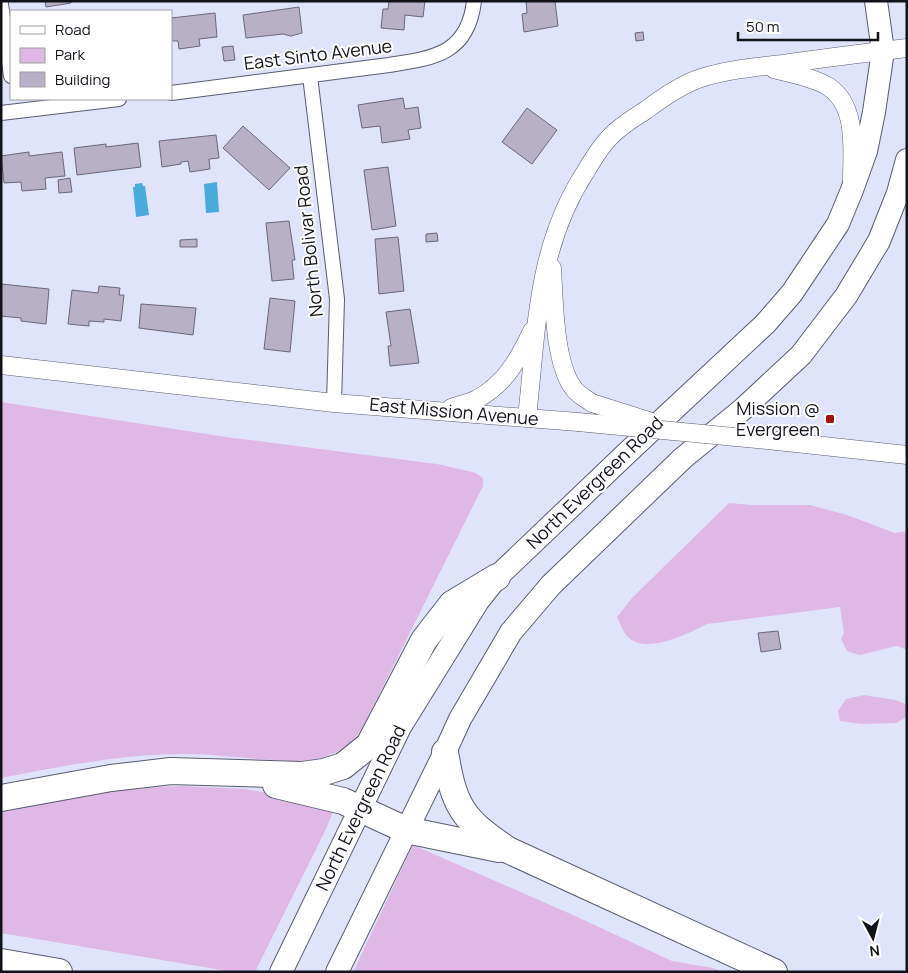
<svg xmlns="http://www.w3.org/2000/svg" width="908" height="973" font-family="Manrope,sans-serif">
	<rect width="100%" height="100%" fill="#e0e4fb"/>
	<g fill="#e0b8e6">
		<path d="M 1,402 L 226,437 L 437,464 L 476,473 L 483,478 L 483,486 L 361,731 C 347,747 335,756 314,760 C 302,762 288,761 276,760 C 246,759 215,754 185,754 C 123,754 62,766 1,778 Z"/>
		<path d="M 729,503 L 752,505 L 810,505 L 847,515 L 895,533 L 907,531 L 907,650 L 897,646 L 859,655 L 847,651 L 841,639 L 844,633 L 840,607 L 707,624 C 688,634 647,654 629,638 C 623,633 620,623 617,617 L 632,598 Z"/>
		<path d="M 864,695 L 895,700 L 906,704 L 907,717 L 896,723 L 861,724 L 840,721 L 838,711 L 846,699 Z"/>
		<path d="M 181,786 L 246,789 L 336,805 L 325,831 L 255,972 L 233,972 L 1,933 L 1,809 C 61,798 120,788 181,786 Z"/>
		<path d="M 413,845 L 573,915 L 672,961 L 713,968 L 723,972 L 353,972 Z"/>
	</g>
	<g fill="#49abdc">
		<path d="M 217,182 L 219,212 L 206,213 L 204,184 Z"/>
		<path d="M 142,183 L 143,186 L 145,186 L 149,215 L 136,217 L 133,187 L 135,187 L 135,184 Z"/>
	</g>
	<g fill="#b7b0c6" stroke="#6c6679">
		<path d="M 45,1 L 71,1 L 71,3 L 46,7 Z"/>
		<path d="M 389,1 L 425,1 L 423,17 L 405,15 L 404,30 L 381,28 L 383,9 L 388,9 Z"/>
		<path d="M 526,1 L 555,1 L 558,26 L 524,32 L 522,14 L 527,13 Z"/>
		<path d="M 299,7 L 302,33 L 291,36 L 283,34 L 246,38 L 243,15 Z"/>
		<path d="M 215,13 L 217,37 L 199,39 L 200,46 L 179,49 L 178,41 L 171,41 L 171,18 Z"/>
		<path d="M 643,32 L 644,40 L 636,41 L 635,33 Z"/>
		<path d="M 233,46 L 235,60 L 224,61 L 222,47 Z"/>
		<path d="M 403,98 L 405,109 L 418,107 L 421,128 L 408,130 L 410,139 L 382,143 L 380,126 L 362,128 L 358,105 Z"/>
		<path d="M 527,108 L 557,130 L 532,164 L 502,142 Z"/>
		<path d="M 243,126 L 290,168 L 269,190 L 223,148 Z"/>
		<path d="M 216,135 L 219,158 L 209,159 L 210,169 L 190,172 L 188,161 L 181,162 L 181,164 L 162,167 L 159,141 Z"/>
		<path d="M 138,143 L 141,167 L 77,175 L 74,148 L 106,144 L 106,147 Z"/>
		<path d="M 29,152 L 29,156 L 62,152 L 65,176 L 45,178 L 46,189 L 22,191 L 21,182 L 4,183 L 1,156 Z"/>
		<path d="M 388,167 L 396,226 L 372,230 L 364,170 Z"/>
		<path d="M 70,178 L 72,192 L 59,193 L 58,180 Z"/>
		<path d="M 289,221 L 295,260 L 292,260 L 294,279 L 272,281 L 266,223 Z"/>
		<path d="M 437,233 L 438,241 L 426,242 L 426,234 Z"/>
		<path d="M 398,237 L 404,291 L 379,294 L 375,239 Z"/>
		<path d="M 197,239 L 197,247 L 180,247 L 180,240 Z"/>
		<path d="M 1,284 L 49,289 L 46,324 L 21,321 L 21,318 L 1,316 Z"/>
		<path d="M 99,286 L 120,288 L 119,295 L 124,295 L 121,321 L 104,319 L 104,322 L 89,321 L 89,326 L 68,324 L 72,290 L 98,293 Z"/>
		<path d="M 270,298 L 295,301 L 290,352 L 264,349 Z"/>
		<path d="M 141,304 L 196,308 L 193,335 L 139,328 Z"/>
		<path d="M 410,309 L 419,363 L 390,366 L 388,346 L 391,346 L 386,312 Z"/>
		<path d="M 778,631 L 781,649 L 761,652 L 758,633 Z"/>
	</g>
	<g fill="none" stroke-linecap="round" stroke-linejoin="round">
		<defs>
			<g id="minor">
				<path d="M 1,4 L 11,76"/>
				<path d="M 310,76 L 337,299 L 334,403"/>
				<path d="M 171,93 L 389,65 C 434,58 468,54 474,1"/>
				<path d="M 1,113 L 119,99"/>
			</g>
			<g id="tertiary">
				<path d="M 774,69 C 792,74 813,77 829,87 C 858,107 852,151 852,181"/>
				<path d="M 552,268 C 554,300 554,364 574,389 C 578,395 587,399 592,403"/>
				<path d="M 1,365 L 334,403 L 578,422"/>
				<path d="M 451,408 C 460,405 469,403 477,399 C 505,384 519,359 532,331"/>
				<path d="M 527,417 C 537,330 536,247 586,171 C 593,159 600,147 610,137 C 620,126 634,118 646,110 C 662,98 679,86 698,79 C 725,70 755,67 783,64 C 824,58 865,53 907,48"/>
				<path d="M 777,441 L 907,455"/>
			</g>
			<g id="primary">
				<path d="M 281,972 L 400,727 L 478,601 L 497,577 L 628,452 L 765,324 L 792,293 L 838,224 L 852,190 L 866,151 L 874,112 L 883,51 L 876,1"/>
				<path d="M 337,972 L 445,752 L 460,719 L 511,632 L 551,585 L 683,458 L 743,409 L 801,355 L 846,296 L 879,241 L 898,193 L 907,160"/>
			</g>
			<g id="motorway">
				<path d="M 445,752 C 454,807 462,819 508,850 L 774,972"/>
				<path d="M 276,785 L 343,801 L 406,830 L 499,849"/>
				<path d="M 1,798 L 111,778 L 171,771 L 302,775 L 324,772 L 343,766 L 369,745 L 424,640 L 452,604 L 497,577"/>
				<path d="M 1,962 L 59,972"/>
			</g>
		</defs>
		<use href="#minor" stroke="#595c6f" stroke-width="16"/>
		<use href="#tertiary" stroke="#595c6f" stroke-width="19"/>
		<use href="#primary" stroke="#595c6f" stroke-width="24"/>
		<use href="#motorway" stroke="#595c6f" stroke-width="28"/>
		<use href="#minor" stroke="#fff" stroke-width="14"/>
		<use href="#tertiary" stroke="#fff" stroke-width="18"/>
		<use href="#primary" stroke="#fff" stroke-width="22"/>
		<use href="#motorway" stroke="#fff" stroke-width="26"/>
		<defs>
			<g id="tertiary-bridge">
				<path d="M 592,403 L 652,422"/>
				<path d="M 578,422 L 777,441"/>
			</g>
		</defs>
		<use href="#tertiary-bridge" stroke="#595c6f" stroke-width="19" stroke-linecap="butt"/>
		<use href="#tertiary-bridge" stroke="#fff" stroke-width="18"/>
	</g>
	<rect fill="#a6120d" stroke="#fff" stroke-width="2" x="825" y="414" width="10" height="10" rx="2.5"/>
	<g text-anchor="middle" stroke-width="4" stroke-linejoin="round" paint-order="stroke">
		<g font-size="18" fill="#11121a" stroke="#fff">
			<text transform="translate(318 55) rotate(-7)" y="6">East Sinto Avenue</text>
			<text transform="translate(309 241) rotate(-96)" y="6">North Bolivar Road</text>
			<text transform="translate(454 412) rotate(5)" y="6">East Mission Avenue</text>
			<text transform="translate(595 483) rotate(-44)" y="6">North Evergreen Road</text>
			<text transform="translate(361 808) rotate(-64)" y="6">North Evergreen Road</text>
		</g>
		<g font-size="18" fill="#11121a" stroke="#fff" text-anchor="end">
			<text x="820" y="415">Mission @<tspan x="820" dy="21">Evergreen</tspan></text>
		</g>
	</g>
	<rect width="908" height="973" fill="none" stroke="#11121a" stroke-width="5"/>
	<rect x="10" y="10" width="162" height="90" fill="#ffffff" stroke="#a0a0a3"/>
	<rect x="20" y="26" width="25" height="8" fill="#ffffff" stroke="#a0a0a3"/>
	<text x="55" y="35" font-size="15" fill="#11121a">Road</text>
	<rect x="20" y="48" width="25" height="15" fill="#e0b8e6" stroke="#a0a0a3"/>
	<text x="55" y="60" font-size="15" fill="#11121a">Park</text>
	<rect x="20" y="72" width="25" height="15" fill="#b7b0c6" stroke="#a0a0a3"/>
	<text x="55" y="85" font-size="15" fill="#11121a">Building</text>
	<g transform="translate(873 938) rotate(173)" stroke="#ffffff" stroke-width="4" paint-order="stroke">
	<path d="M0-4L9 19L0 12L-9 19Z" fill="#11121a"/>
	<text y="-8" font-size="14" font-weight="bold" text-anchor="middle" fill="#11121a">N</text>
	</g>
	<path d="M738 32v8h140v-8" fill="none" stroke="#11121a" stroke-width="2.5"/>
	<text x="746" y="32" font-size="15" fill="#11121a" stroke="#ffffff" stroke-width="4" paint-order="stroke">50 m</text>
</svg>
